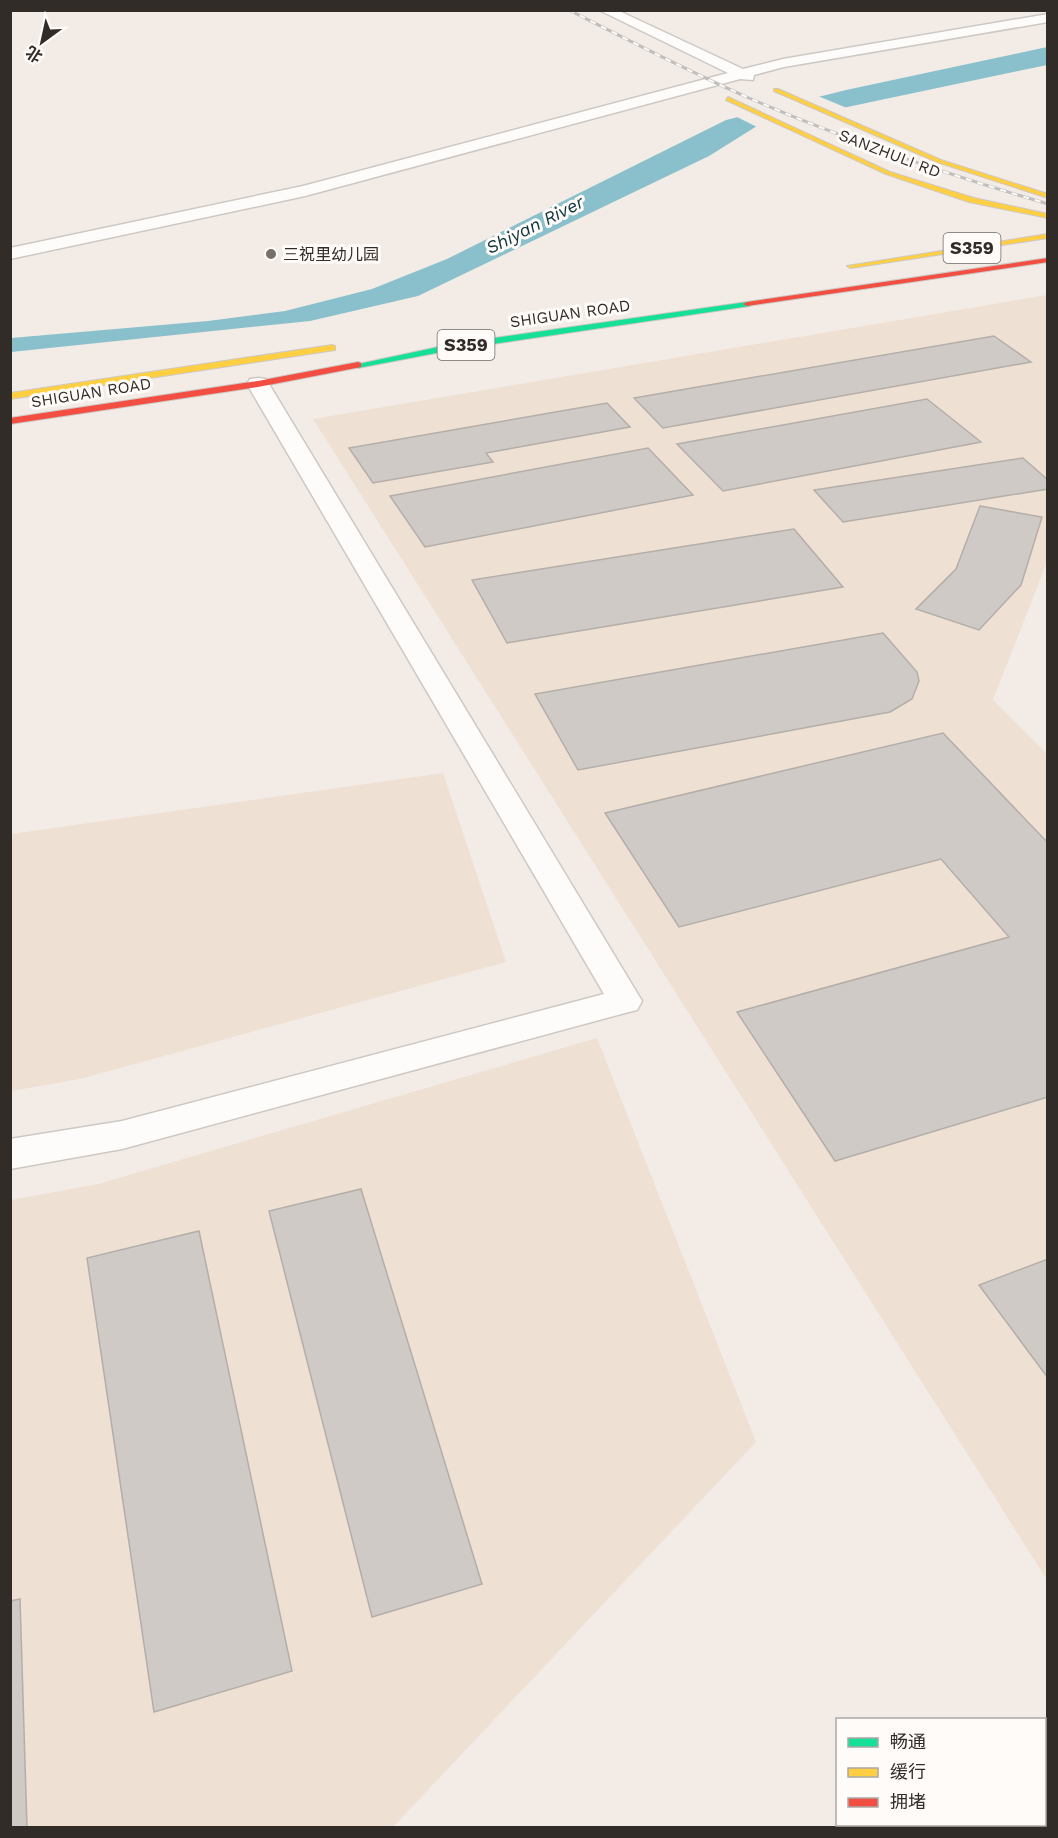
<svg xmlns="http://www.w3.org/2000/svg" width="1058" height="1838" font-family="'Work Sans','Noto Sans SC',sans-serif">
	<rect width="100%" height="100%" fill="#f3ece6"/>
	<g fill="#efe0d4">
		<path d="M 1047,295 L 1047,562 L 993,700 L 1047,754 L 1047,1580 L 313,419 Z"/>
		<path d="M 443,773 L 506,962 L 80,1079 L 11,1091 L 11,834 Z"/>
		<path d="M 597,1038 L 756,1442 L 393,1827 L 11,1828 L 11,1200 L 98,1184 Z"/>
	</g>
	<path fill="#89c0cb" d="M 1047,47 L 1047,65 L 757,126 L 709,156 L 418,296 L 310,321 L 11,352 L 11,338 L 208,321 L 285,311 L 372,289 L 447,259 L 726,120 L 846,90 Z"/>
	<path fill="#f3ece6" d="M 813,94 L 847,108 L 759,128 L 733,115 Z"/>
	<g fill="#d0cac6" stroke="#b4aea9" stroke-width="1.5">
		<path d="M 994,336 L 1031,362 L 663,428 L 634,398 Z"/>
		<path d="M 927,399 L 981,442 L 723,491 L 677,444 Z"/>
		<path d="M 607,403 L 630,427 L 486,453 L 493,462 L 373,483 L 349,448 Z"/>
		<path d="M 648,448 L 693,495 L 425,547 L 390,496 Z"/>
		<path d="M 1023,458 L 1048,480 L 1048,489 L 843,522 L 814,490 Z"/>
		<path d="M 980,506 L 1042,517 L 1021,585 L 979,630 L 916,609 L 956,569 Z"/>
		<path d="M 794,529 L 843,587 L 507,643 L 472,580 Z"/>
		<path d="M 883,633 L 917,672 L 919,681 L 912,699 L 890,712 L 578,770 L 535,694 Z"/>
		<path d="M 943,733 L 1048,843 L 1048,1097 L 835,1161 L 737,1012 L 1009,937 L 941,859 L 679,927 L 605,813 Z"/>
		<path d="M 361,1189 L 482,1584 L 372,1617 L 269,1211 Z"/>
		<path d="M 199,1231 L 292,1671 L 154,1712 L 87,1258 Z"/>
		<path d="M 1048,1259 L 1048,1378 L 979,1285 Z"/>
		<path d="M 20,1599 L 27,1828 L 10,1828 L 10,1601 Z"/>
	</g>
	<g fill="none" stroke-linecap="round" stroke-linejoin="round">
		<defs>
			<g id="street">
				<path d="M 599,10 L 617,10 L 743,69 L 783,59 L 1048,14 L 1048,22 L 784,67 L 754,75 L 753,80 L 740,79 L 305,196 L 10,259 L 10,248 L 303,186 L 728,73 Z"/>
				<path d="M 258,378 L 266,379 L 269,384 L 642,1001 L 637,1010 L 625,1013 L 122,1149 L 10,1169 L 10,1139 L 122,1121 L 604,994 L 247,384 L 250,379 Z"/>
			</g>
			<path id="fast" d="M 747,302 L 751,304 L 750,306 L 452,350 L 358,368 L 354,365 L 452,344 Z"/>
			<g id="slow">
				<path d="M 774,89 L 778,89 L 941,160 L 1048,194 L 1048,198 L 937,162 L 774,91 Z"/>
				<path d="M 728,97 L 890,172 L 974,198 L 1048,214 L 1048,218 L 969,202 L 886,174 L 726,100 Z"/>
				<path d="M 1048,234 L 1048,238 L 851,268 L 847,266 Z"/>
				<path d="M 332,345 L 335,346 L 335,350 L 10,399 L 10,393 Z"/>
			</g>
			<g id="jam">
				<path d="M 1048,258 L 1048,262 L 747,306 L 743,304 L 747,302 Z"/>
				<path d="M 358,362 L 361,363 L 361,367 L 258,387 L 10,424 L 10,418 L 258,381 Z"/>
			</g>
		</defs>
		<use href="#street" stroke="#cec8c3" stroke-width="3"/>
		<use href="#fast" stroke="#cec8c3" stroke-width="2"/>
		<use href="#slow" stroke="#cec8c3" stroke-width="2"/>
		<use href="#jam" stroke="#cec8c3" stroke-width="2"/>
		<use href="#street" fill="#fdfcfb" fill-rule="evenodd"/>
		<use href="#fast" fill="#16e098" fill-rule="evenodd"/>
		<use href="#slow" fill="#ffcf43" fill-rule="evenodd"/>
		<use href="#jam" fill="#f24e42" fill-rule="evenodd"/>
		<defs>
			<path id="rail" d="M 569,10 C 628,40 688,71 749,98 C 846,140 946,174 1048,204"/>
		</defs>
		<use href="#rail" stroke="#c1bfbe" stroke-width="3"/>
		<use href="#rail" stroke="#fefbf8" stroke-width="2" stroke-dasharray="6" stroke-linecap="butt"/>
	</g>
	<circle fill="#766f6a" stroke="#fefbf8" stroke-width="2" cx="271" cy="254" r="6"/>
	<g text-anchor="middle" stroke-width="6" stroke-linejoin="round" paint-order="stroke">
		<g font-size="16" fill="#322c28" stroke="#fefbf8">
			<text transform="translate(890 153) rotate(21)" y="6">SANZHULI RD</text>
			<text transform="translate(570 313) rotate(-8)" y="6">SHIGUAN ROAD</text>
			<text transform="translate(91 392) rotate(-9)" y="6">SHIGUAN ROAD</text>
		</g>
		<g font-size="16" fill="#322c28" stroke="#fefbf8" text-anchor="start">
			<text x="283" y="260">三祝里幼儿园</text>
		</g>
		<g font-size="18" font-style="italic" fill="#0b333b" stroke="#fefbf8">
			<text transform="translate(535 225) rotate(-27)" y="6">Shiyan River</text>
		</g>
		<g fill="#fefbf8" stroke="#6f6a66" stroke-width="1.5">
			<rect x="943.5" y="233" width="57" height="30" rx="4.5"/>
			<rect x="437.5" y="330" width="57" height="30" rx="4.5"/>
		</g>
		<g font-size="18" font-weight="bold" fill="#322c28">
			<text x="972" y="254">S359</text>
			<text x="466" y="351">S359</text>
		</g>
	</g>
	<rect width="1058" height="1838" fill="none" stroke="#322c28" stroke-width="24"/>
	<rect x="836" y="1718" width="210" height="108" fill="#fefbf8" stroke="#aca8a5" stroke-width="1.5"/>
	<rect x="848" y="1738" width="30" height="9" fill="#16e098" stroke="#aca8a5" stroke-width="1.5"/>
	<text x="890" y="1748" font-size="18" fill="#322c28">畅通</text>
	<rect x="848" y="1768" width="30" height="9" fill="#ffcf43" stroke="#aca8a5" stroke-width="1.5"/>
	<text x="890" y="1778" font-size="18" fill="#322c28">缓行</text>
	<rect x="848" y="1798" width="30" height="9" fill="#f24e42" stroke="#aca8a5" stroke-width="1.5"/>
	<text x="890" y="1808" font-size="18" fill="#322c28">拥堵</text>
	<g transform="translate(42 42) rotate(213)" stroke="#fefbf8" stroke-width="4.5" paint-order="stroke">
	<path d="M0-4.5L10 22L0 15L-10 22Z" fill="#322c28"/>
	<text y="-9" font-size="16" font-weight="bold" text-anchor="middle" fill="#322c28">北</text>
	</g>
</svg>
